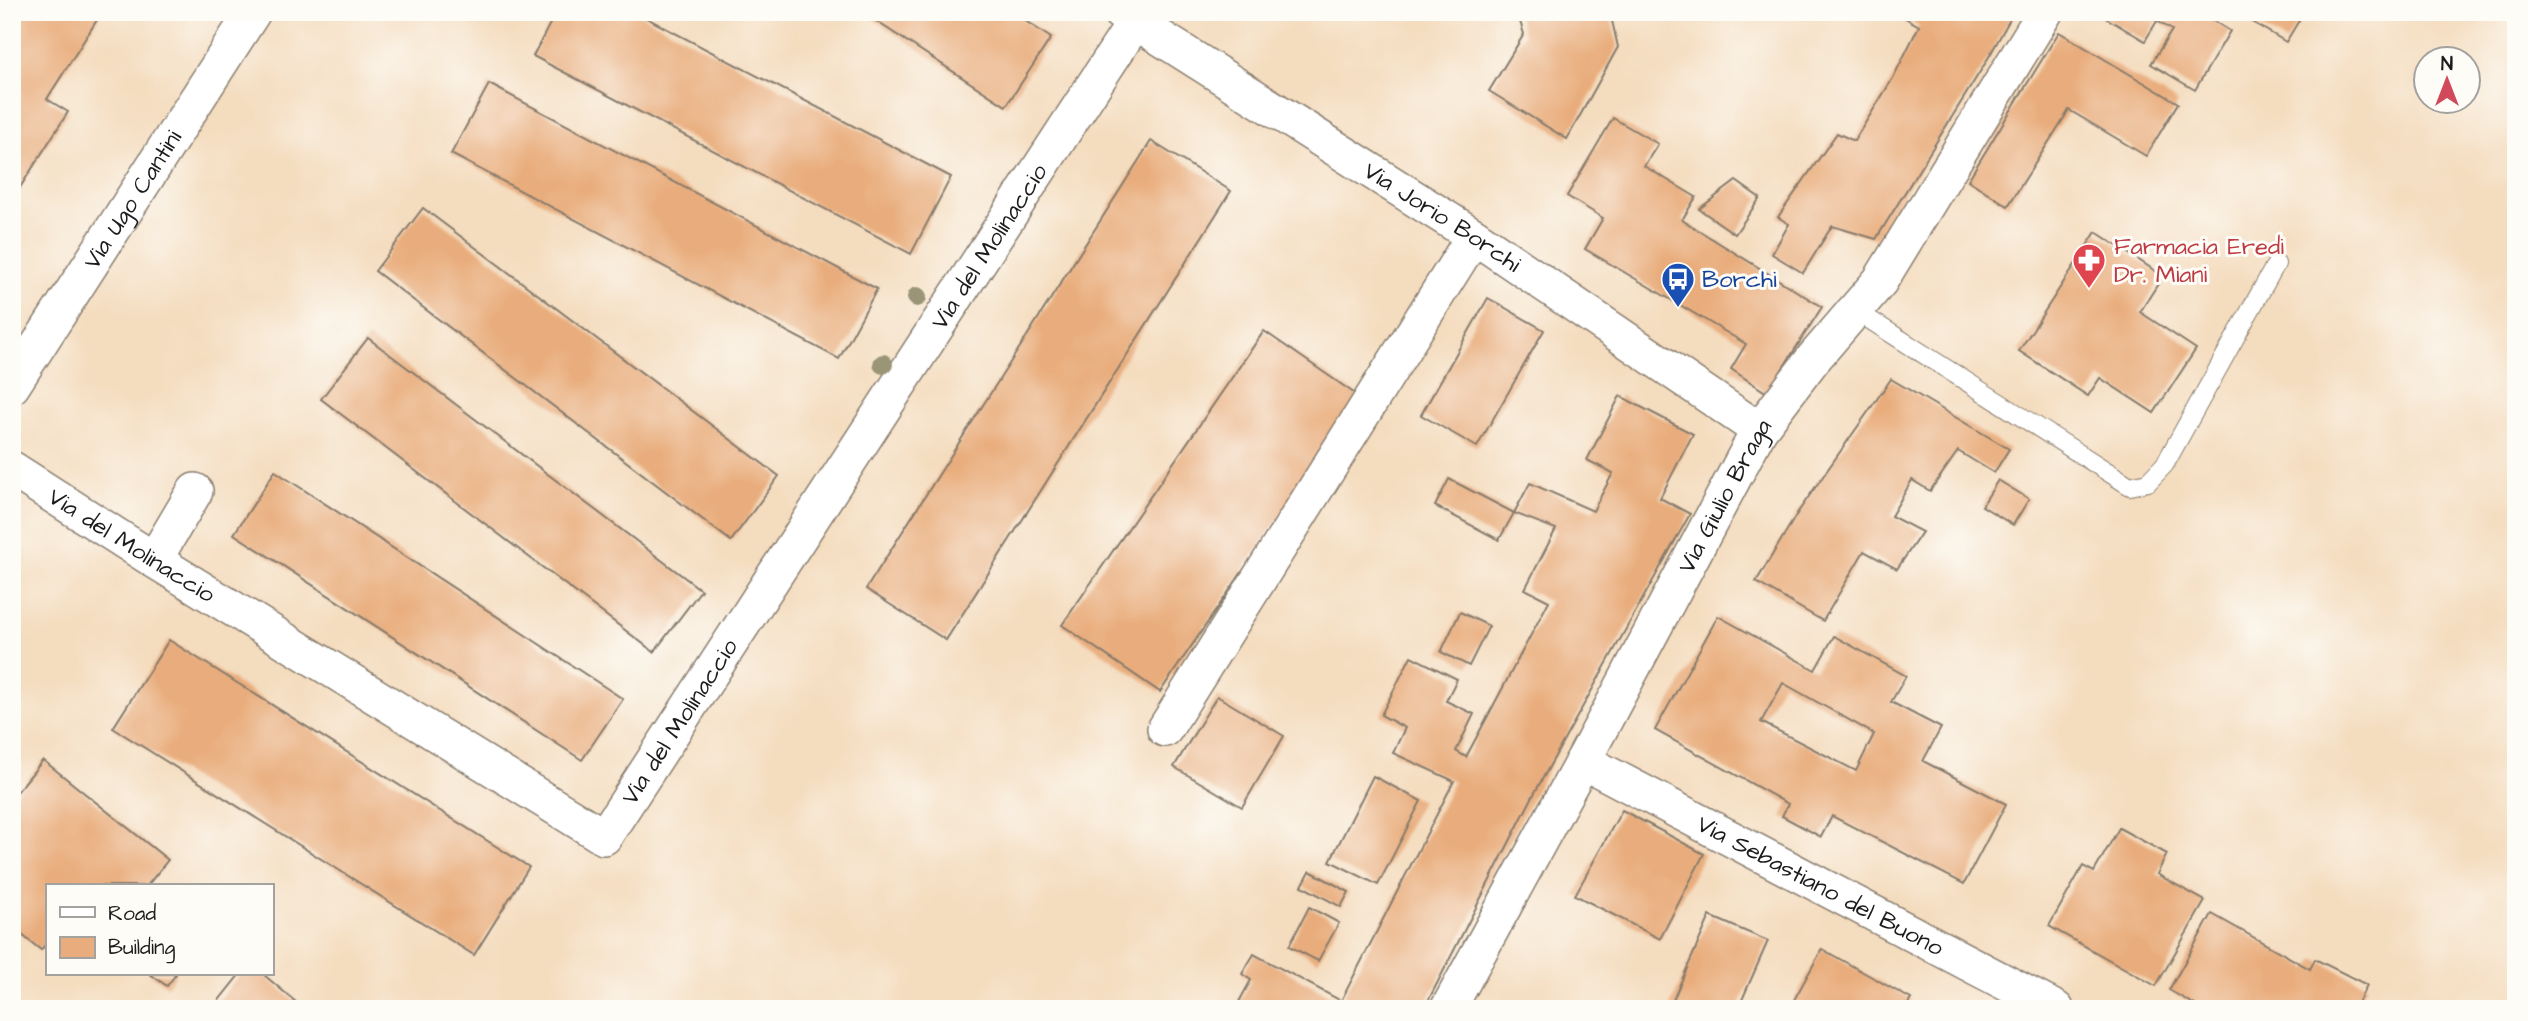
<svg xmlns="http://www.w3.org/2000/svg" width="2528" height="1021" font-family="'Architects Daughter',sans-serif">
	<rect width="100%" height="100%" fill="#fdfcf7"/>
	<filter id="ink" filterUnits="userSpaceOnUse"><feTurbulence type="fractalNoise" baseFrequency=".0143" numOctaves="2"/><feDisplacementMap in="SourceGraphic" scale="14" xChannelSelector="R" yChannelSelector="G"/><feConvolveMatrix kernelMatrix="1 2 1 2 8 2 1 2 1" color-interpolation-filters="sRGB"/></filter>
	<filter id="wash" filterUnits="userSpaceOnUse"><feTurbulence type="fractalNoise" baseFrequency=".00686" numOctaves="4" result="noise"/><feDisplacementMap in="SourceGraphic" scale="28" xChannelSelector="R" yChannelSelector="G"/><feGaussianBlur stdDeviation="1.57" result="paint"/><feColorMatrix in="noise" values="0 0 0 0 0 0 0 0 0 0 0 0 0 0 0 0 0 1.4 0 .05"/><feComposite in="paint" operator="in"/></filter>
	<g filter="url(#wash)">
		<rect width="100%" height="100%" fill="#f4dcbe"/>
		<g id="blocks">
			<g fill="#e9ad7d" fill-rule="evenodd">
				<path d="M 12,12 L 102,12 L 47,99 L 68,112 L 12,200 Z"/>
				<path d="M 556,12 L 635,12 L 951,177 L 911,254 L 533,56 Z"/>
				<path d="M 862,12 L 1012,12 L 1051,38 L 1006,106 Z"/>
				<path d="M 1517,12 L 1610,12 L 1618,47 L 1567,139 L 1489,91 L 1524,34 Z"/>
				<path d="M 1895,12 L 2014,12 L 1986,62 L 1876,239 L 1832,226 L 1803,273 L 1772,254 L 1789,224 L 1778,217 L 1837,133 L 1854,141 L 1893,78 L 1919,26 Z"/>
				<path d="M 2096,12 L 2199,12 L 2230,31 L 2195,90 L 2151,64 L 2172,30 L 2157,21 L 2145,41 Z"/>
				<path d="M 2240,12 L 2304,12 L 2286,42 L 2239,14 Z"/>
				<path d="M 2059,32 L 2178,103 L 2146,156 L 2069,110 L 2008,206 L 1968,180 Z"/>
				<path d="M 489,84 L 877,289 L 839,359 L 451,154 Z"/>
				<path d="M 1613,118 L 1658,144 L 1644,166 L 1696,197 L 1682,220 L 1822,307 L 1767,393 L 1731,369 L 1746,344 L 1585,249 L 1603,218 L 1567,196 Z"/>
				<path d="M 1151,141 L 1231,191 L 946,640 L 866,589 Z"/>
				<path d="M 1736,181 L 1760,198 L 1735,234 L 1699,209 Z"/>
				<path d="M 423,208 L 779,476 L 731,541 L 375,271 Z"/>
				<path d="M 2096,232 L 2163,276 L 2140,312 L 2196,349 L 2154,413 L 2100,378 L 2088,396 L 2019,351 Z"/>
				<path d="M 1488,298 L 1544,330 L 1477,447 L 1421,415 Z"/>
				<path d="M 1264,331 L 1361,398 L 1160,692 L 1062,625 Z"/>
				<path d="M 368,338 L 701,590 L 654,652 L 321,399 Z"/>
				<path d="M 1891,379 L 2009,449 L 1994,473 L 1958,451 L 1930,491 L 1912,480 L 1891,516 L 1922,532 L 1897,569 L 1864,551 L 1823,621 L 1756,582 L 1798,512 Z"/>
				<path d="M 1620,396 L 1693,434 L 1660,498 L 1690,514 L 1534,794 L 1424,1009 L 1235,1009 L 1251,980 L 1242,974 L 1254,954 L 1341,1001 L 1454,781 L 1393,753 L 1405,728 L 1381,715 L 1411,656 L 1457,679 L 1446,701 L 1474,714 L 1456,751 L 1466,757 L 1549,601 L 1525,589 L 1556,529 L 1514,513 L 1530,483 L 1593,511 L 1613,473 L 1587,460 Z"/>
				<path d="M 275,471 L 623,699 L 582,760 L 234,534 Z"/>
				<path d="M 1449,479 L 1514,513 L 1499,540 L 1435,506 Z"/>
				<path d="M 1998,480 L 2029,499 L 2013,525 L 1982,506 Z"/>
				<path d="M 1460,612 L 1489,626 L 1469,666 L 1441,652 Z"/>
				<path d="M 1718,616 L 1815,670 L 1834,636 L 1906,676 L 1891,702 L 1941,728 L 1923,761 L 2006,804 L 1964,884 L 1832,816 L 1821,837 L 1782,816 L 1788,804 L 1655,730 ZM 1783,683 L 1874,734 L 1856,771 L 1761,722 Z"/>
				<path d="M 169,640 L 529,867 L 474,955 L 113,728 Z"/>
				<path d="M 1217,696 L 1284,736 L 1242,807 L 1174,767 Z"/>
				<path d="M 43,760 L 168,860 L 147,886 L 47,886 L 47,943 L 41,950 L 12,927 L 12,798 Z"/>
				<path d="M 1373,776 L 1421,801 L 1378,885 L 1330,861 Z"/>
				<path d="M 1622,810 L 1704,854 L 1660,939 L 1575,895 Z"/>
				<path d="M 2119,828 L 2167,854 L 2157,874 L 2205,901 L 2156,986 L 2049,926 L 2083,866 L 2094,872 Z"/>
				<path d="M 1310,871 L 1349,892 L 1341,907 L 1302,886 Z"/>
				<path d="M 1309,907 L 1339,923 L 1318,961 L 1289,946 Z"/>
				<path d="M 2212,914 L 2310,969 L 2315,959 L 2367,985 L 2355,1009 L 2202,1009 L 2169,990 Z"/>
				<path d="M 1710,916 L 1768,941 L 1738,1009 L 1669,1009 Z"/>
				<path d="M 1822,949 L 1911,999 L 1905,1009 L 1789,1009 Z"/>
				<path d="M 150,974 L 176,974 L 167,986 Z"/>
				<path d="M 240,974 L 263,974 L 304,1009 L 212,1009 Z"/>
			</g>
		</g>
	</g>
	<g filter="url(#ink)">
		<use href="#blocks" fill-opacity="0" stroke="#887c6d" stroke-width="2"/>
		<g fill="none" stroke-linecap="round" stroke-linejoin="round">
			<defs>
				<path id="lane" d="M 1856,311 L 2130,486 L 2148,482 L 2165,464 L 2276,264"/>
				<g id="street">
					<path id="s1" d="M 1120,12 L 1474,236 L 1759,430"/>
					<path id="s2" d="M 12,386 L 253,12"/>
					<path id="s3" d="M 12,469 L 154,560 L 604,837 L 1135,22"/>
					<path d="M 154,560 L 195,491"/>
					<path d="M 1165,729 L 1474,236"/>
					<path id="s4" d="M 1583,761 L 2056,1009"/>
					<path id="s5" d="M 1448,1009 L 1583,761 L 1759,430 L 1813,359 L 1880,281 L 2045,12"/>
				</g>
			</defs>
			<use href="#lane" stroke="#887c6d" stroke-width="20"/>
			<use href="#street" stroke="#887c6d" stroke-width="38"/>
			<use href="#lane" stroke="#fff" stroke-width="18"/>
			<use href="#street" stroke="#fff" stroke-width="35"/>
		</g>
		<g fill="#9a9577">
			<circle cx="917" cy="297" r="10"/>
			<circle cx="883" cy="364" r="10"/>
		</g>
	</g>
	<defs>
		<symbol id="pharmacy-pin" viewBox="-11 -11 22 30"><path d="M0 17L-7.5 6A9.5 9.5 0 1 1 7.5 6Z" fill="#e0444e" stroke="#fdfcf7"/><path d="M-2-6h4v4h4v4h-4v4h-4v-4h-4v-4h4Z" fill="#fff"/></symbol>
		<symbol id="bus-pin" viewBox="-11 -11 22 30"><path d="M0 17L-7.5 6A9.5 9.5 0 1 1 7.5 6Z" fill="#1a4fb4" stroke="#fdfcf7"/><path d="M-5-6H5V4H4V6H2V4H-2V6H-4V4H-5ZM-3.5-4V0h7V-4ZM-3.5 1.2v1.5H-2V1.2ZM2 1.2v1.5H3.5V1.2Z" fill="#fff"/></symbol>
	</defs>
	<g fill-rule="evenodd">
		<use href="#pharmacy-pin" x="2070" y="241" width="38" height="52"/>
		<use href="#bus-pin" x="1659" y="260" width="38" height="52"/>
	</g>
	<g text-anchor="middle" stroke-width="6" stroke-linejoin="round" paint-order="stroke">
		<g font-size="24" fill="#1c1c1c" stroke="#fdfcf7">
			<text dy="8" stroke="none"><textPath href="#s2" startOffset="222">Via Ugo Cantini</textPath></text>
			<text dy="8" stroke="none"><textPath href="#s1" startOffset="382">Via Jorio Borchi</textPath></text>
			<text dy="8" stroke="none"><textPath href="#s3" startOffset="1402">Via del Molinaccio</textPath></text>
			<text dy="8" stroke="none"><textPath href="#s5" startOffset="583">Via Giulio Braga</textPath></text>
			<text dy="8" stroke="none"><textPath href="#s3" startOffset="142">Via del Molinaccio</textPath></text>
			<text dy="8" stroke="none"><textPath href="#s3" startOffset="835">Via del Molinaccio</textPath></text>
			<text dy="8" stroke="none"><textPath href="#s4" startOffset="268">Via Sebastiano del Buono</textPath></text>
		</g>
		<g font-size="24" fill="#be3a42" stroke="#fdfcf7" text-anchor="start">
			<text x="2114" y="254">Farmacia Eredi<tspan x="2114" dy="28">Dr. Miani</tspan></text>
		</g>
		<g font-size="24" fill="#164399" stroke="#fdfcf7" text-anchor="start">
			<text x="1702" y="287">Borchi</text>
		</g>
	</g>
	<rect width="2528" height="1021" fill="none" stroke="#fdfcf7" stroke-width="42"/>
	<rect x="46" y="884" width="228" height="91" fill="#fdfcf7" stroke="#a3a29f" stroke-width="2"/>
	<rect x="60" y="907" width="35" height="10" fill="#ffffff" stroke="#a3a29f" stroke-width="2"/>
	<text x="108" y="920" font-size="21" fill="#1c1c1c">Road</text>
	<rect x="60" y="937" width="35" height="21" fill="#e9ad7d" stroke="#a3a29f" stroke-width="2"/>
	<text x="108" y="954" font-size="21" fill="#1c1c1c">Building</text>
	<g transform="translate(2447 80)"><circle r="33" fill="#fdfcf7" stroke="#a3a29f" stroke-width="2"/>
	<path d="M0-5L12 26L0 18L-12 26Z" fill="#d1495b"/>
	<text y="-10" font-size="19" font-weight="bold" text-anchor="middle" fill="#1c1c1c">N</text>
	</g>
</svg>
